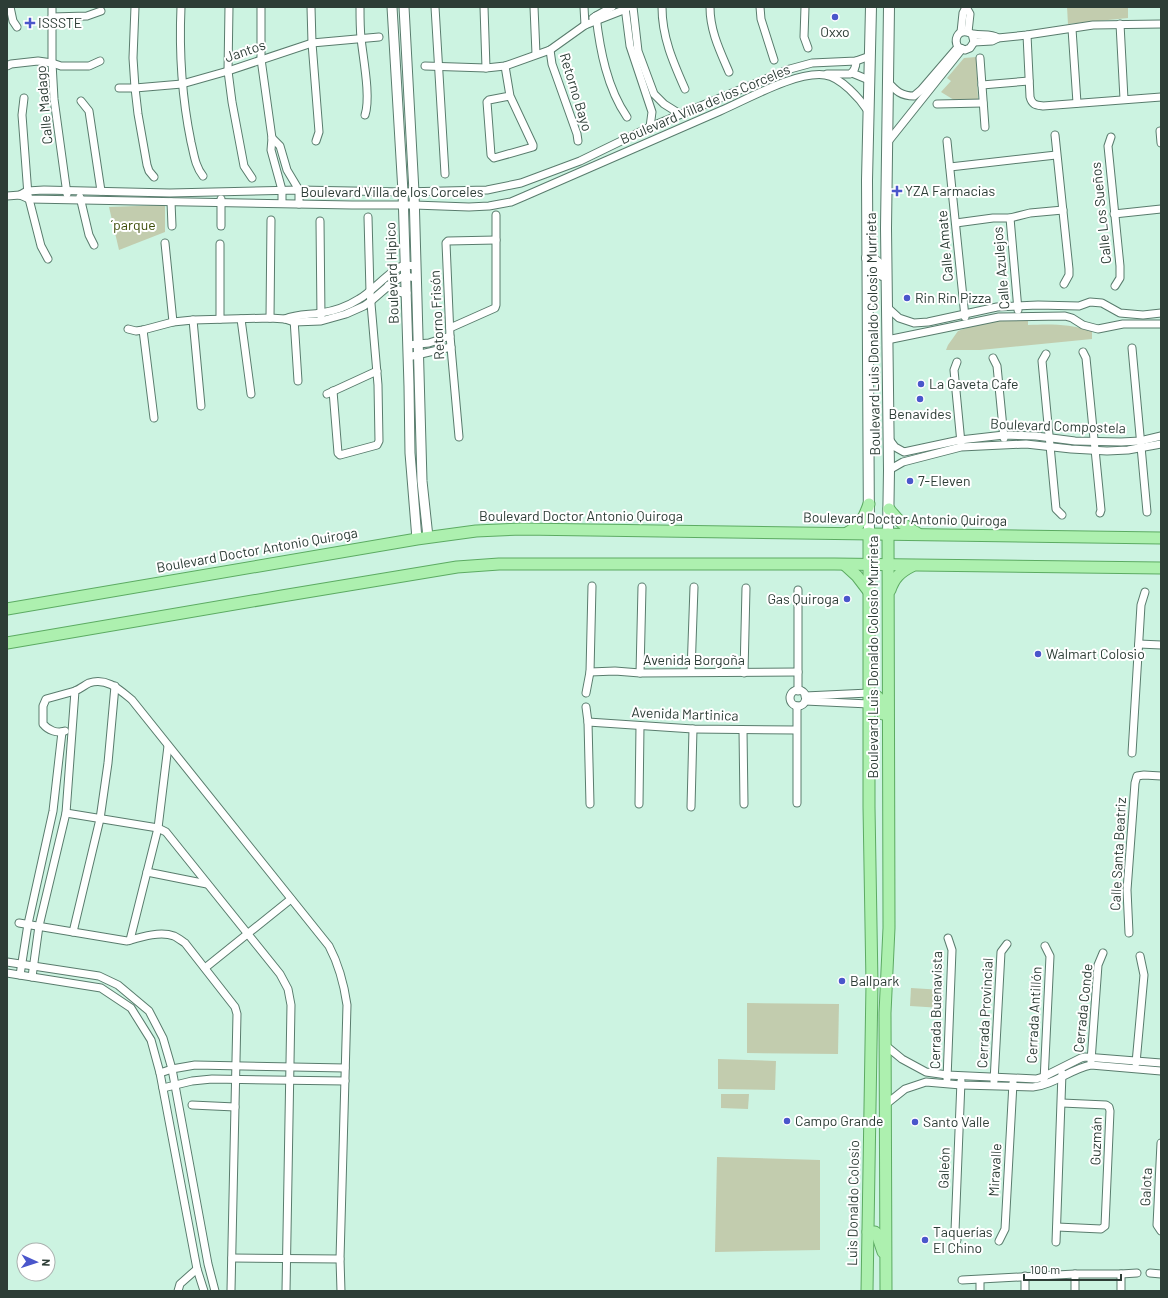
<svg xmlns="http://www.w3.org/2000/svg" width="1168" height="1298" font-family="Barlow,sans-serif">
	<rect width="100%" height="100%" fill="#ccf3e1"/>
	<g fill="#c2ccae">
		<path d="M 1067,7 L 1128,7 L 1128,18 L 1068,24 Z"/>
		<path d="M 976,57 L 978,99 L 954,100 L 941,92 L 951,81 L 947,78 L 964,58 Z"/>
		<path d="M 165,205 L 165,232 L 119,250 L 109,207 Z"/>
		<path d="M 1028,318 L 1028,325 C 1052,324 1069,324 1092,331 L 1092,339 L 980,350 L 946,350 L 948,345 L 958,331 L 980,323 Z"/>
		<path d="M 911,988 L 943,990 L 942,1008 L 910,1006 Z"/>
		<path d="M 747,1003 L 839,1004 L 838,1054 L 747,1053 Z"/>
		<path d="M 718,1059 L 776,1061 L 775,1090 L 718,1089 Z"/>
		<path d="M 721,1094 L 749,1094 L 748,1109 L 721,1108 Z"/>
		<path d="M 717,1157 L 820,1160 L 820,1250 L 715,1252 Z"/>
	</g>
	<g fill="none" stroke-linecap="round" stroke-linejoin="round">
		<defs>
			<g id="minor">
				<path d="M 10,7 L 13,21 L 17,27"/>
				<path d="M 52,7 L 52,63 L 54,99 L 67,194"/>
				<path d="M 135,7 L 133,58 L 135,88 L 138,114 L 147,165 L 149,171 L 154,177"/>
				<path d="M 181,7 C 179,52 182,98 191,142 C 194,154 195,166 203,176"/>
				<path d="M 229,7 L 228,71 L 232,102 L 244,166 L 252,178"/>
				<path d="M 261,7 L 261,59 L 272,138 L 271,150 L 282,190 L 282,203"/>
				<path d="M 311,7 L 312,43 L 319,132 L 316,141"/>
				<path d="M 360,7 C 360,17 360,28 361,38 C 363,58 371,97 365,115"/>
				<path d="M 435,7 L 445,174"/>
				<path d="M 484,7 L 486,68"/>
				<path d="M 534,7 L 536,54"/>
				<path d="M 584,7 L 585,25"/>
				<path d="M 625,7 L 630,46 L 652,112 L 650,127"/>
				<path d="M 633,7 L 638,51 L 654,94 L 664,104 L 680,114"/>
				<path d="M 662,7 C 662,37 673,62 685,89"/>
				<path d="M 710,7 C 710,31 720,51 729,72"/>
				<path d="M 760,7 L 761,19 L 774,60"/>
				<path d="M 805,7 L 804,37 L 808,48"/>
				<path d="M 966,7 L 970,14 L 968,32"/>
				<path d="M 596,16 C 600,50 607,88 627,117"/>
				<path d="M 52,17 L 87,16 L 101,11"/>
				<path d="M 593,18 L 596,16 L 612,7"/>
				<path d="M 1120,24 L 1124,99"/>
				<path d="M 1072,29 L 1077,103"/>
				<path d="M 961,32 L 963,13 L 966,7"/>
				<path d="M 972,34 L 974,42 L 970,48 L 965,50 L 958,47 C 954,40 957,30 967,32 C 969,32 971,34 973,34 C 982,36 990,33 998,38"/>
				<path d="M 1027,35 L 1030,97 C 1032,105 1036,105 1043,106 L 1161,97"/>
				<path d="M 974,42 L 992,41 L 998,38 L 1027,35 L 1093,25 L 1161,24"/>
				<path d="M 550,50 L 552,64 L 577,134 L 578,141"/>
				<path d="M 980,58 L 985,127"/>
				<path d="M 7,66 L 11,64 L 38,61 L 52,63 L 61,66 L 89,66 L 100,61"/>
				<path d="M 425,66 L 486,68 L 505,66 L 550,50 L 585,25 L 626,9 L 628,7"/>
				<path d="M 505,66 L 510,96 L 533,145 L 533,147 L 494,158 L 491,155 L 487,102 L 489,100 L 510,96"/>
				<path d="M 852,73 L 869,80"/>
				<path d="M 827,74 L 850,74 C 855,71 856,67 856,61"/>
				<path d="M 888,82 C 896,91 901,96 914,96 L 921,90 L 958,47"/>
				<path d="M 982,85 L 1029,81"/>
				<path d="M 119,88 L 135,88 L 182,84 L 228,71 L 312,43 L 379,37"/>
				<path d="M 24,98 L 22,115 L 28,195 L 41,246 L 48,259"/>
				<path d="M 81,101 L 89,111 L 101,191"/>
				<path d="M 937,104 L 983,103"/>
				<path d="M 1160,131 L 1161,143"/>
				<path d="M 1055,135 L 1069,269 L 1069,275 L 1064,284"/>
				<path d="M 1111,137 L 1108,146 L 1120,266 L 1120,278 L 1115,286"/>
				<path d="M 272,138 L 280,146 L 287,170 L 299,190 L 299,204"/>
				<path d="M 947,141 L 965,317"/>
				<path d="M 887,143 L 962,49"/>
				<path d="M 950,167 L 1056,155"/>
				<path d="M 20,195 L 27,191 L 44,190 L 170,193 L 299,190 L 403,192 L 487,190 L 521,183 L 580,161 L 650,127 L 790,69 L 812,63 L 856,61 L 870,56"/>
				<path d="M 7,196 L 20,195 L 29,199 L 352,205 L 414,205 L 469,207 L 489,206 L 511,202 L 525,196 C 590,168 655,139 720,111 C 748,99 796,71 825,75 C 841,77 860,99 868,111"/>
				<path d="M 80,197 L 89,235 L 94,245"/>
				<path d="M 171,202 L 172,226"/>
				<path d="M 1114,214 L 1161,209"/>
				<path d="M 1010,218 L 1018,310"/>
				<path d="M 320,221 L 321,317"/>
				<path d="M 956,223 L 993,218 L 1010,218 L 1030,213 L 1063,210"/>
				<path d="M 221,226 L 221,199"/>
				<path d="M 165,243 L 173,322"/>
				<path d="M 220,244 L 220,319"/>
				<path d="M 887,307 L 899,318 L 914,323 L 928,322 L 997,307 L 1038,305 L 1079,306 L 1090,302 L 1102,303 L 1120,313 L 1143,315 L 1161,313"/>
				<path d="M 270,318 L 271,220"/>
				<path d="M 241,319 L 251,394"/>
				<path d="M 285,319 C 297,314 309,315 321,313 C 334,311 348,306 359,299 C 372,292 394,266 406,265 C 409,265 413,266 416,266"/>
				<path d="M 294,319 L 298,381"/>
				<path d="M 193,320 L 201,406"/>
				<path d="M 450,328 L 495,308 L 496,305 L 496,215"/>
				<path d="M 128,329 L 136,331 L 143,330 L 173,322 L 193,320 L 270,318 L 285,319 L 294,322 L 321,321 L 346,314 L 364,306 L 371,301 L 393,282 L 402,277 L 405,276 L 416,278"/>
				<path d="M 143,330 L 154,418"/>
				<path d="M 887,340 L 999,317 L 1065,316 L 1072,318 L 1083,325 L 1098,329 L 1123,324 L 1161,324"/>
				<path d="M 408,345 L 429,343 L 450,336"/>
				<path d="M 1132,348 L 1147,512"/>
				<path d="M 1083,352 L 1086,358 L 1101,510 L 1100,513"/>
				<path d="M 1046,354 L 1042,361 L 1056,509 L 1062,515"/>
				<path d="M 408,357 L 451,347"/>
				<path d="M 993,358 L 997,366 L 1004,438"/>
				<path d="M 957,362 L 954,370 L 961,443"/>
				<path d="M 333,391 L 338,453 L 340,455 L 377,445 L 379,441 L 378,385 L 370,292 L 368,217"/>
				<path d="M 327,394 L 377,371"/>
				<path d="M 459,437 L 450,336 L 446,243 L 448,241 L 496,240"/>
				<path d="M 889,439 L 895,447 L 904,452 L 960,440 L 1004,435 L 1036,436 L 1075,441 L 1121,442 L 1140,441 L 1161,436"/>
				<path d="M 889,470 L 903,462 L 961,447 L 1026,444 L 1071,449 L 1107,451 L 1128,450 L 1161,444"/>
				<path d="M 1139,644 L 1161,645"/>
				<path d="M 590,672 L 615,671 L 640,673 L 798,672"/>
				<path d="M 691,672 L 694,587"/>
				<path d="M 640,673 L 642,587"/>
				<path d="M 744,673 L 746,588"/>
				<circle cx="798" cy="698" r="8"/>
				<path d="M 798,691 L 798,590"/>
				<path d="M 586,693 L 590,672 L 592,586"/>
				<path d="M 805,696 L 869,693"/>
				<path d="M 805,701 L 869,704"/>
				<path d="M 586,707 L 588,722 L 590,804"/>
				<path d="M 588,722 L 693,729 L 796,730"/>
				<path d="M 743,730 L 744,804"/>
				<path d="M 65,731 C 57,734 48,730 43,724 L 43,706 L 46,699 L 75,691"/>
				<path d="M 1132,753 L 1141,605 L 1145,592"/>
				<path d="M 797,803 L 797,706"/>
				<path d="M 639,804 L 640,726"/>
				<path d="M 691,807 L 693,729"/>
				<path d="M 66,813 L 158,828 L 166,832 L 280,974 L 288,989 L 291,1005 L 286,1291"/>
				<path d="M 147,872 L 207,884"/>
				<path d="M 19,923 L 127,941 C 141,937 160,931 174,936 C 178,938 182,941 185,943 L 235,1007 L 237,1014 L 231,1290"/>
				<path d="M 73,932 L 100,819 L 108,763 L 115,686"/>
				<path d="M 1129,933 L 1127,890 L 1135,783 L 1137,776 L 1144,775 L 1161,776"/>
				<path d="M 130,940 L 158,828 L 168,746"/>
				<path d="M 7,962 L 99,976 L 118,985 L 149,1011 L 163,1038 L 172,1069 L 208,1264 L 215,1291"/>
				<path d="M 205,968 L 291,899"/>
				<path d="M 7,973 L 101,988 L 131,1008 L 151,1040 L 160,1073 L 197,1269 L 204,1291"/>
				<path d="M 20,975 L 28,924 L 53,811 L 62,732"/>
				<path d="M 32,977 L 39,926 L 66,813 L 75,691 C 80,689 85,685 89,683 C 107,677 120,690 132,700 L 329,946 C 339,965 344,984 347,1005 L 340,1259 L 341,1291"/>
				<path d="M 885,1045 L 902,1059 L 926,1072 L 947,1075 L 1036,1079 L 1043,1077 L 1081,1058 L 1085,1057 L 1161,1063"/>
				<path d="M 1091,1061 L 1098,965 L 1103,953"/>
				<path d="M 1136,1063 L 1144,975 L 1140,956"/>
				<path d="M 160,1073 L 172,1069 L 195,1065 L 345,1068"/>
				<path d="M 947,1079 L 952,950 L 948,938"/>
				<path d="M 994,1081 L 1001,952 L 1007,944"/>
				<path d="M 1044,1081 L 1050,956 L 1045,946"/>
				<path d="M 163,1088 L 192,1081 L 212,1079 L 345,1081"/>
				<path d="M 192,1105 L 235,1107"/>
				<path d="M 885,1105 L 905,1089 L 926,1082 L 961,1085 L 1033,1087 C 1054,1085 1070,1069 1091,1065 L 1161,1071"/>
				<path d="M 1161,1143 L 1157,1225 L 1161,1231"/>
				<path d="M 1057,1227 L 1101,1229 L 1105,1226 L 1110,1111 L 1109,1107 L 1106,1105 L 1062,1103"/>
				<path d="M 957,1240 L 955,1231 L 961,1081"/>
				<path d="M 999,1241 L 1005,1229 L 1013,1083"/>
				<path d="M 1056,1242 L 1062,1073"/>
				<path d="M 232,1258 L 340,1259"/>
				<path d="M 1150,1273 L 1161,1274"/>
				<path d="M 1075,1274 L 1075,1291"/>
				<path d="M 962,1280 L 1075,1274 L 1121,1274 L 1137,1273"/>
				<path d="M 178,1291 L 180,1284 L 197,1269"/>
				<path d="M 980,1291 L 980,1280"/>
				<path d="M 1025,1291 L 1025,1276"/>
				<path d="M 1121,1291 L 1121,1274"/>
			</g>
			<g id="tertiary">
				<path d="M 392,7 L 403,192 L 409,386 L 410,453 L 417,539"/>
				<path d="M 404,7 L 414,192 L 422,481 L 428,537"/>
				<path d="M 389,286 L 395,290 L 406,293"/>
			</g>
			<g id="secondary">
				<path d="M 867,258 C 878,260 881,265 882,275"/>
				<path d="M 869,533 L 867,180 L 871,7"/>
				<path d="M 888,534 L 889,470 L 886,228 L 889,7"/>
			</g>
			<g id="primary">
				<path d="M 889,509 C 897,520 905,527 917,533"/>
				<path d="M 847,533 C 861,525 864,518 869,504"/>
				<path d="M 845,565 L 857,576 L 870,593"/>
				<path d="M 890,590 C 894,578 900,572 912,566"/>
				<path d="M 7,609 L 417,539 L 476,531 L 522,529 L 1161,538"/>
				<path d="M 7,643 L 282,596 L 457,567 L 499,564 L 834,564 L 1161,568"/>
				<path d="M 869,693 C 881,696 883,703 883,714"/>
				<path d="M 868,1232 L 875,1232 L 877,1234 L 883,1252"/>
				<path d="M 867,1291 L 872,984 L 869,807 L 869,533"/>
				<path d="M 886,1291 L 885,1013 L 889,928 L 888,534"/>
			</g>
		</defs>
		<use href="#minor" stroke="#597c6d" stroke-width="9"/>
		<use href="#tertiary" stroke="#597c6d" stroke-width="11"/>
		<use href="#secondary" stroke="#597c6d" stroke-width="12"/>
		<use href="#primary" stroke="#5cab62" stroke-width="13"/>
		<use href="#minor" stroke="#fff" stroke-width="7"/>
		<use href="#tertiary" stroke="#fff" stroke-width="9"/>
		<use href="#secondary" stroke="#fff" stroke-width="10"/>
		<use href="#primary" stroke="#adf0af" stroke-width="11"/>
	</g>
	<g fill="#4a56cb" stroke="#fff" stroke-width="1.5">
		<circle cx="835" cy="17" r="4"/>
		<path d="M28 17h4v4h4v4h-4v4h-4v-4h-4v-4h4z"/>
		<path d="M895 185h4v4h4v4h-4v4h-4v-4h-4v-4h4z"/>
		<circle cx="907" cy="298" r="4"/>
		<circle cx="921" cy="384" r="4"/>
		<circle cx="920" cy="399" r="4"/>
		<circle cx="910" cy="481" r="4"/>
		<circle cx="847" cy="599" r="4"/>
		<circle cx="1038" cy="654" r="4"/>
		<circle cx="842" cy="981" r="4"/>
		<circle cx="787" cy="1121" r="4"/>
		<circle cx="915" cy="1122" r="4"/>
		<circle cx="925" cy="1240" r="4"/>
	</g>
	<g text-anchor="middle" stroke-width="4" stroke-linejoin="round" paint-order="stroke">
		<g font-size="14" fill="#2d3d36" stroke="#fff" text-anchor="start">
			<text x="38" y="28">ISSSTE</text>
			<text x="835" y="37" text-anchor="middle">Oxxo</text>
			<text x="905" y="196">YZA Farmacias</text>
			<text x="915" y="303">Rin Rin Pizza</text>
			<text x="929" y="389">La Gaveta Cafe</text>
			<text x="920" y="419" text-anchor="middle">Benavides</text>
			<text x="918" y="486">7-Eleven</text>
			<text x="839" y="604" text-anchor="end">Gas Quiroga</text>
			<text x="1046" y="659">Walmart Colosio</text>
			<text x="850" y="986">Ballpark</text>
			<text x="795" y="1126">Campo Grande</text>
			<text x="923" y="1127">Santo Valle</text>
			<text x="933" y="1237">Taquerías<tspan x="933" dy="16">El Chino</tspan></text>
		</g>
		<g font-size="14" fill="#2d3d36" stroke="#fff">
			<text transform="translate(245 51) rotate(-19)" y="5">Jantos</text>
			<text transform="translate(576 92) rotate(73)" y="5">Retorno Bayo</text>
			<text transform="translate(705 104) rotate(-23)" y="5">Boulevard Villa de los Corceles</text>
			<text transform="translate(44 105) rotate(-95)" y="5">Calle Madago</text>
			<text x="392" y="197">Boulevard Villa de los Corceles</text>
			<text transform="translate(1101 213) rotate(-96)" y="5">Calle Los Sueños</text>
			<text transform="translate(945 246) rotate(-95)" y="5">Calle Amate</text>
			<text transform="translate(1001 268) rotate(-95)" y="5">Calle Azulejos</text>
			<text transform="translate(392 273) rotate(-92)" y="5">Boulevard Hípico</text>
			<text transform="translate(437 315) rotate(-93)" y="5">Retorno Frisón</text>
			<text transform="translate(873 334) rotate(-91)" y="5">Boulevard Luis Donaldo Colosio Murrieta</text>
			<text transform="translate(1058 426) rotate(2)" y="5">Boulevard Compostela</text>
			<text x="581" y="521">Boulevard Doctor Antonio Quiroga</text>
			<text transform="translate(905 519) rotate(1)" y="5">Boulevard Doctor Antonio Quiroga</text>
			<text transform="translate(257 550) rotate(-10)" y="5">Boulevard Doctor Antonio Quiroga</text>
			<text transform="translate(873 657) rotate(-90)" y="5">Boulevard Luis Donaldo Colosio Murrieta</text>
			<text x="694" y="665">Avenida Borgoña</text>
			<text transform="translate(685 714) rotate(2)" y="5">Avenida Martinica</text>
			<text transform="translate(1118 854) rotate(-87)" y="5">Calle Santa Beatriz</text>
			<text transform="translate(1083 1008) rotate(-84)" y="5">Cerrada Conde</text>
			<text transform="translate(936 1010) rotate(-89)" y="5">Cerrada Buenavista</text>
			<text transform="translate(985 1013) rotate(-87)" y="5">Cerrada Provincial</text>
			<text transform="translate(1034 1015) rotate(-87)" y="5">Cerrada Antillón</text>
			<text transform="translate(1096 1141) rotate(-88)" y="5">Guzmán</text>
			<text transform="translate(944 1168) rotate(-88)" y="5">Galeón</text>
			<text transform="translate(995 1170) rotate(-87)" y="5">Miravalle</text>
			<text transform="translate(1146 1187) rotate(-87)" y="5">Galota</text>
			<text transform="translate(853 1203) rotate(-89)" y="5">Luis Donaldo Colosio</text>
		</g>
		<g font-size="14" fill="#3b4b06" stroke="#fff">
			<text x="133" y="230">´parque</text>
		</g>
	</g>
	<rect width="1168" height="1298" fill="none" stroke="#2d3d36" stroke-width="16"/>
	<g transform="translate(36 1262) rotate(93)"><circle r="19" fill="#ffffff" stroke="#abb1af"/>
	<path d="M0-3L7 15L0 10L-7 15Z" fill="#4a56cb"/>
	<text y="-6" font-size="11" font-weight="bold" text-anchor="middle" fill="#2d3d36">N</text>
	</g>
	<path d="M1024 1274v6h97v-6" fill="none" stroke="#2d3d36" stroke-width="2"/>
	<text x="1030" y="1274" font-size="12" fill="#2d3d36" stroke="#ffffff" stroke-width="3" paint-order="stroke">100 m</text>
</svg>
